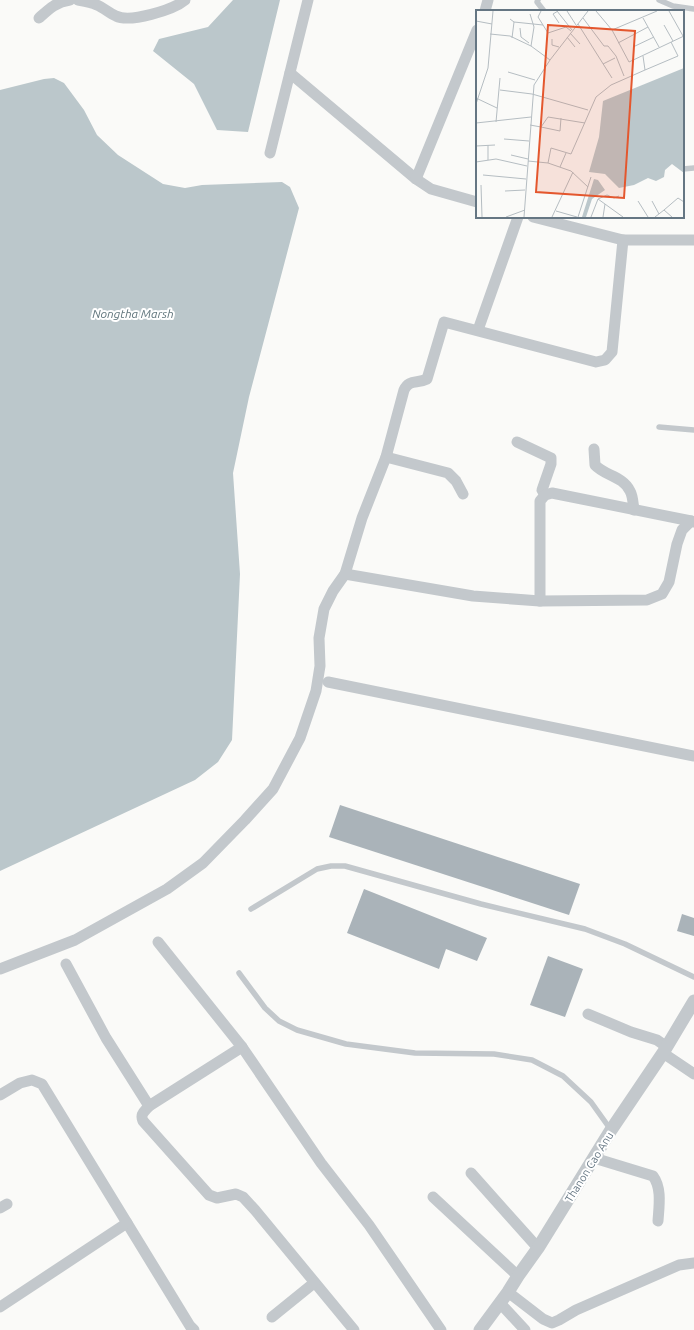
<svg xmlns="http://www.w3.org/2000/svg" width="694" height="1330" font-family="Ubuntu,sans-serif">
	<rect width="100%" height="100%" fill="#fafaf8"/>
	<g fill="#bbc7cb">
		<path d="M 233,0 L 280,0 L 248,132 L 217,130 L 194,84 L 153,51 L 159,39 L 208,27 Z"/>
		<path d="M 54,78 L 64,83 L 84,110 L 97,135 L 118,155 L 163,184 L 185,188 L 202,185 L 282,182 L 290,187 L 299,208 L 249,397 L 233,473 L 240,574 L 232,740 L 218,762 L 195,780 L 0,871 L 0,90 L 44,79 Z"/>
	</g>
	<g fill="#aab3b9">
		<path d="M 340,805 L 580,884 L 569,915 L 329,837 Z"/>
		<path d="M 364,889 L 487,938 L 477,961 L 446,949 L 439,969 L 347,933 Z"/>
		<path d="M 682,914 L 694,918 L 694,936 L 677,931 Z"/>
		<path d="M 548,956 L 583,969 L 565,1017 L 530,1005 Z"/>
	</g>
	<g fill="none" stroke-linecap="round" stroke-linejoin="round">
		<g stroke="#c3c8cc" stroke-width="5.5">
			<path d="M 538,0 L 537,2 L 544,11"/>
			<path d="M 659,0 L 673,6 L 694,9"/>
			<path d="M 683,169 L 694,168"/>
			<path d="M 659,427 L 694,430"/>
			<path d="M 251,909 L 317,869 L 331,866 L 345,866 L 481,904 L 585,929 L 625,944 L 694,977"/>
			<path d="M 239,973 L 265,1008 L 279,1021 L 297,1030 L 346,1044 L 415,1053 L 494,1054 L 532,1060 L 563,1076 L 591,1102 L 611,1130"/>
		</g>
		<g stroke="#c3c8cc" stroke-width="11">
			<path d="M 78,0 C 84,1 91,2 97,5 C 104,8 109,13 116,16 C 130,23 173,10 185,0"/>
			<path d="M 485,11 L 488,0"/>
			<path d="M 39,18 C 49,9 56,2 70,0"/>
			<path d="M 290,73 L 416,179 L 431,189 L 477,202"/>
			<path d="M 270,153 L 308,0"/>
			<path d="M 416,179 L 477,30"/>
			<path d="M 533,217 L 623,240 L 694,240"/>
			<path d="M 478,330 L 518,217"/>
			<path d="M 517,442 L 551,458 L 551,464 L 542,490 L 545,495"/>
			<path d="M 594,449 L 595,465 C 605,476 623,476 630,491 C 633,496 633,504 634,510"/>
			<path d="M 386,457 L 448,473 L 456,481 L 463,494"/>
			<path d="M 345,574 L 473,596 L 540,601 L 647,600 L 662,594 L 669,582 L 677,544 L 682,530 L 691,521 L 694,522"/>
			<path d="M 540,601 L 540,501 L 545,495 L 552,493 L 691,521"/>
			<path d="M 328,682 L 694,756"/>
			<path d="M 158,942 L 242,1047 L 321,1163 L 369,1225 L 441,1330"/>
			<path d="M 66,964 L 106,1038 L 149,1106 C 144,1112 140,1114 143,1121 L 209,1195 L 217,1198 L 236,1194 L 243,1197 L 255,1210 L 354,1330"/>
			<path d="M 0,969 L 75,940 L 167,889 L 203,863 L 245,820 L 273,789 L 300,738 L 316,691 L 320,666 L 319,638 L 324,609 L 333,591 L 345,574 L 362,518 L 386,457 L 404,390 C 409,379 417,384 427,379 L 444,322 L 596,362 L 605,360 L 612,352 L 623,240"/>
			<path d="M 588,1014 L 631,1032 L 657,1040 L 667,1047"/>
			<path d="M 663,1053 L 694,1074"/>
			<path d="M 0,1095 L 20,1083 L 32,1080 L 42,1084 L 190,1326 L 194,1330"/>
			<path d="M 149,1106 L 242,1047"/>
			<path d="M 594,1158 L 653,1176 C 662,1188 659,1206 658,1221"/>
			<path d="M 471,1173 L 538,1248"/>
			<path d="M 433,1197 L 518,1276"/>
			<path d="M 0,1208 L 7,1204"/>
			<path d="M 508,1292 L 543,1319 L 552,1323 L 559,1320 L 576,1310 L 679,1265 L 694,1263"/>
			<path d="M 500,1303 L 525,1330"/>
			<path d="M 0,1307 L 127,1223"/>
			<path d="M 272,1317 L 314,1283"/>
		</g>
		<path stroke="#c3c8cc" stroke-width="13" d="M 480,1330 L 508,1292 L 518,1276 L 538,1248 L 611,1130 L 663,1053 L 694,1001"/>
	</g>
	<g text-anchor="middle" stroke-width="4" stroke-linejoin="round" paint-order="stroke">
		<g font-size="11" fill="#657683" stroke="#fff">
			<text transform="translate(589 1167) rotate(-58)" y="4">Thanon Cao Anu</text>
		</g>
		<g font-size="12" font-style="italic" fill="#60757c" stroke="#fff">
			<text x="133" y="318">Nongtha Marsh</text>
		</g>
	</g>
	<g transform="translate(476 10)">
		<rect width="208" height="208" fill="#fafaf8"/>
		<path d="M 208,58 L 208,163 L 196,154 L 189,160 L 188,167 L 180,171 L 172,168 L 158,175 L 143,178 L 129,164 L 113,162 L 123,127 L 127,91 ZM 118,169 L 122,170 L 129,180 L 116,189 L 110,207 L 106,207 Z" fill="#bbc7cb"/>
		<path fill="none" stroke="#b5bdc2" stroke-width="1" d="M 65,1 L 62,7 L 72,23 L 90,17 L 95,21M 81,1 L 96,20M 82,1 L 77,4 L 83,13M 91,1 L 100,15M 120,1 L 136,20 L 153,52 L 208,26M 193,1 L 207,26M 54,4 L 58,17 L 55,36M 107,8 L 128,36 L 132,36 L 140,46 L 148,66M 167,8 L 183,37M 34,9 L 38,12 L 36,28M 0,11 L 16,14M 38,12 L 67,15M 102,14 L 136,68M 188,15 L 197,31M 44,18 L 45,27 L 53,33M 136,20 L 181,1M 94,23 L 104,34M 14,24 L 34,26 L 55,36 L 74,50M 91,27 L 99,37M 76,29 L 76,35 L 83,37M 142,33 L 172,17M 157,37 L 178,27M 127,54 L 139,48M 169,60 L 202,46 L 195,32M 32,62 L 59,70M 24,80 L 56,84 L 112,100M 0,88 L 21,98M 0,94 L 12,58 L 17,1M 20,112 L 24,68M 0,113 L 55,107M 54,115 L 65,117 L 72,107 L 109,113M 65,117 L 84,121 L 85,108M 28,129 L 53,131M 0,136 L 19,135M 35,145 L 52,149M 12,150 L 12,135M 52,151 L 72,153 L 95,161 L 112,177M 0,152 L 20,149 L 51,156M 72,153 L 75,138 L 95,144 L 120,87 L 135,75 L 169,60 L 167,46M 84,157 L 90,143M 7,165 L 50,169M 5,175 L 6,207M 29,181 L 49,180M 122,189 L 147,207M 162,191 L 172,207M 176,191 L 183,204M 188,200 L 202,188 L 208,192M 80,201 L 101,207M 30,207 L 49,200M 48,207 L 58,75 L 74,50 L 112,1M 76,207 L 97,162M 102,207 L 115,167M 115,207 L 122,189 L 131,185 L 138,188 L 143,186M 127,207 L 129,194M 179,207 L 188,200 L 196,207"/>
		<path fill="#e4572e" fill-opacity="0.15" stroke="#e4572e" stroke-width="2" d="M 72,15 L 159,21 L 148,188 L 60,182 Z"/>
		<rect width="208" height="208" fill="none" stroke="#657683" stroke-width="2"/>
	</g>
</svg>
